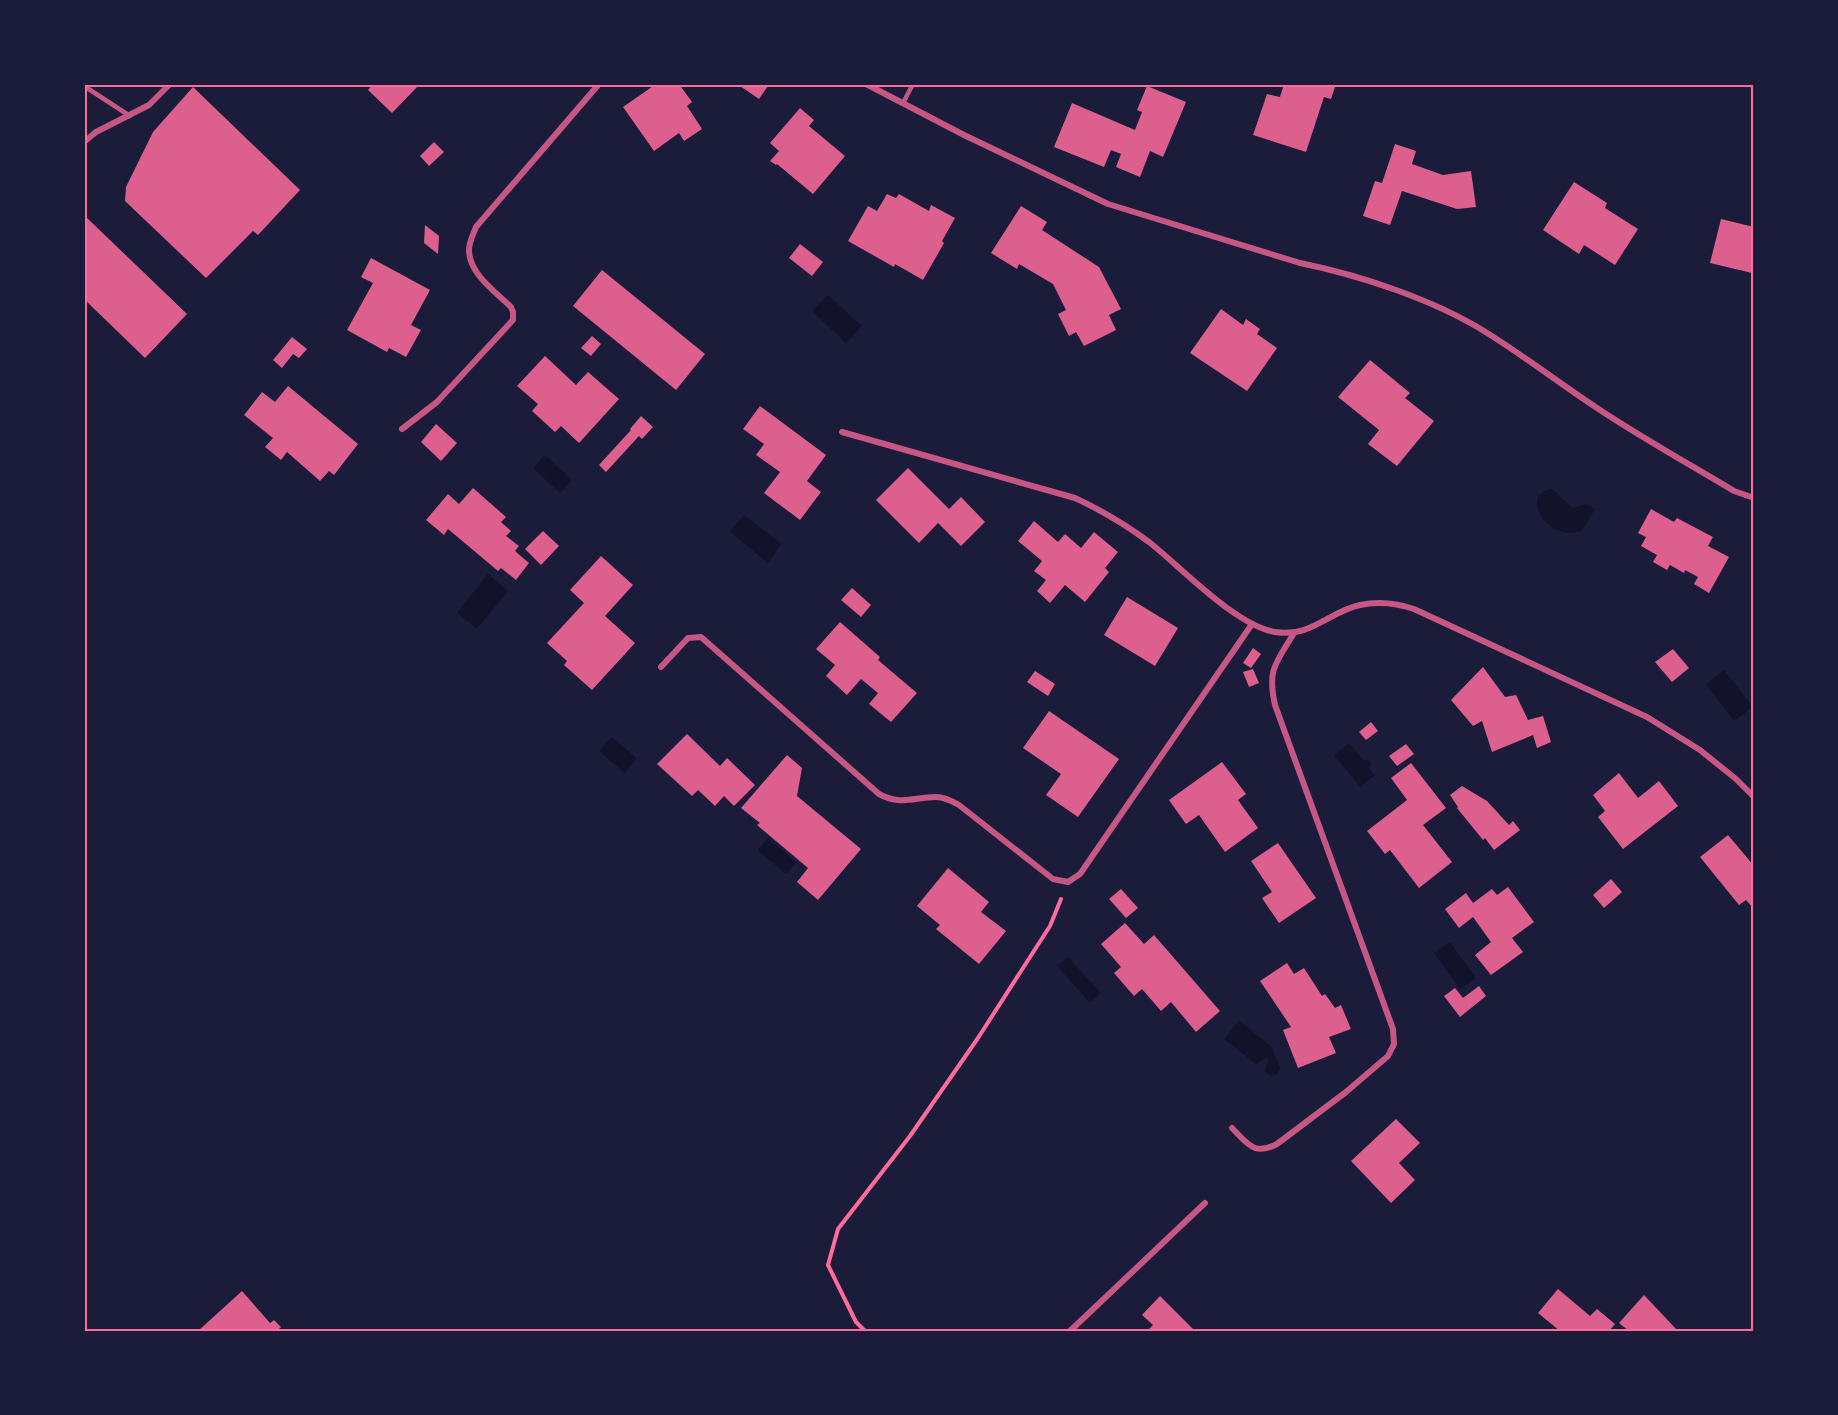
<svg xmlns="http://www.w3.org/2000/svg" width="1838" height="1415" font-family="Ubuntu,sans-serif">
	<rect width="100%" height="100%" fill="#1b1b3a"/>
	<g fill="#12122b">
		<path d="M 828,295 L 862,326 L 846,343 L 812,311 Z"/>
		<path d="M 545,455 L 572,480 L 560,493 L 533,468 Z"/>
		<path d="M 1552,489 L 1573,508 L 1586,504 L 1595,509 L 1582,531 C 1579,531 1576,533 1572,533 C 1554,534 1532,515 1538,497 L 1544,491 Z"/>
		<path d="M 744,515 L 781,544 L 768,563 L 730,532 Z"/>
		<path d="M 488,574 L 508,591 L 477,629 L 457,613 Z"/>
		<path d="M 1724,670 L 1753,707 L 1734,721 L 1706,684 Z"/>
		<path d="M 611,737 L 637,758 L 625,773 L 599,751 Z"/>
		<path d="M 1349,743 L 1363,760 L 1369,760 L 1371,763 L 1370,770 L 1375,775 L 1360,787 L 1334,755 Z"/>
		<path d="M 768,838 L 796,862 L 786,874 L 758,850 Z"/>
		<path d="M 1450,942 L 1476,978 L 1460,989 L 1434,953 Z"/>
		<path d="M 1068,957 L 1101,993 L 1090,1003 L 1057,966 Z"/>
		<path d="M 1239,1021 L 1271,1046 L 1280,1068 L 1278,1074 L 1272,1076 L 1265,1072 L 1266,1066 L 1269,1061 L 1267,1057 L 1256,1064 L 1224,1039 Z"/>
	</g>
	<g fill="#dd5f8e">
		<path d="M 373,84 L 420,84 L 392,113 L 368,90 Z"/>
		<path d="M 656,84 L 679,84 L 692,102 L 687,106 L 702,129 L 684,141 L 679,133 L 654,151 L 623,107 Z"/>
		<path d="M 742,84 L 765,84 L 768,86 L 759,99 L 740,86 Z"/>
		<path d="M 1284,84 L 1336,84 L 1331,99 L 1324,97 L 1306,152 L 1253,135 L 1267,94 L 1280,97 Z"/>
		<path d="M 1147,86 L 1186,102 L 1163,157 L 1150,151 L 1140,177 L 1116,167 L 1121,154 L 1111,150 L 1104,167 L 1054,147 L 1072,103 L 1135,130 L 1142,112 L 1137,110 Z"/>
		<path d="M 193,87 L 300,190 L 258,235 L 253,231 L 206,278 L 125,201 L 126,187 L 153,132 Z"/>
		<path d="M 800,108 L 814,120 L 809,126 L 845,156 L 813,194 L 777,164 L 776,165 L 770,161 L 779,151 L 770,143 Z"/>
		<path d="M 434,142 L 444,152 L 429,166 L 420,156 Z"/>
		<path d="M 1395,144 L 1416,151 L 1412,164 L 1443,175 L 1471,171 L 1476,207 L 1457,209 L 1402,191 L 1390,225 L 1363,216 L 1375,181 L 1382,183 Z"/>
		<path d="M 1574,182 L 1607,203 L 1605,208 L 1638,229 L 1615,265 L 1584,245 L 1579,254 L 1543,230 Z"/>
		<path d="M 887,194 L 896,198 L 899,194 L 929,211 L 931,205 L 955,218 L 942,241 L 944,243 L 923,280 L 895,264 L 894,267 L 848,241 L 868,206 L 877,211 Z"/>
		<path d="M 1021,206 L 1047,222 L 1042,230 L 1099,267 L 1121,309 L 1109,315 L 1116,330 L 1084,346 L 1076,332 L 1069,336 L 1058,314 L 1066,310 L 1053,284 L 1019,264 L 1017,269 L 991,253 Z"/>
		<path d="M 86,217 L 187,314 L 145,358 L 84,299 L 84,219 Z"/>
		<path d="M 1721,219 L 1754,227 L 1754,270 L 1752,273 L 1710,263 Z"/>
		<path d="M 425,225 L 439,236 L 438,254 L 424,243 Z"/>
		<path d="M 800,244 L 823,262 L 812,276 L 789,258 Z"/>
		<path d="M 371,258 L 430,290 L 411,325 L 421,330 L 406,357 L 389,348 L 387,352 L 347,330 L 373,283 L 361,277 Z"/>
		<path d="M 602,270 L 705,354 L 676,390 L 573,306 Z"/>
		<path d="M 1221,309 L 1243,325 L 1246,319 L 1260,329 L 1257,334 L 1277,348 L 1247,391 L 1190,353 Z"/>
		<path d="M 592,336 L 601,344 L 591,356 L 581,348 Z"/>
		<path d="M 292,337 L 307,349 L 299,358 L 293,354 L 282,368 L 273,360 Z"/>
		<path d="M 545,356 L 576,385 L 588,372 L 619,399 L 579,443 L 561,426 L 555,432 L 532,411 L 538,404 L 517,386 Z"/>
		<path d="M 1370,360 L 1410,393 L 1405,398 L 1434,421 L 1397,466 L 1368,444 L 1379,430 L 1338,397 Z"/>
		<path d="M 288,386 L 358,444 L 334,475 L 329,471 L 320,481 L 287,452 L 281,460 L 265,447 L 273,438 L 244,415 L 262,392 L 275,402 Z"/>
		<path d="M 760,406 L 826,455 L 807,481 L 821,492 L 800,520 L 764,493 L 780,472 L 756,455 L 764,444 L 743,429 Z"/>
		<path d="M 641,416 L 653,427 L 642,439 L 639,436 L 606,472 L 599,465 L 631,430 L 630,429 Z"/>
		<path d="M 436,424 L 457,443 L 441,461 L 421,442 Z"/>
		<path d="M 908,468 L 949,509 L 961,497 L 985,522 L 961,546 L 938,523 L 919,543 L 876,500 Z"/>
		<path d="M 473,488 L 506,517 L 501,522 L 511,531 L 506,536 L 519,546 L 515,551 L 529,563 L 516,580 L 501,568 L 498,571 L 448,529 L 444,535 L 426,520 L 448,494 L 459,504 Z"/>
		<path d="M 1651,509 L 1674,522 L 1677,518 L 1713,537 L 1708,546 L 1729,557 L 1709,593 L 1694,584 L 1698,577 L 1685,570 L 1684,573 L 1670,565 L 1667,570 L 1653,562 L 1657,555 L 1641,546 L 1646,537 L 1638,533 Z"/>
		<path d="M 1034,521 L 1058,542 L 1065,534 L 1081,548 L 1094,532 L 1118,552 L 1105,568 L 1109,572 L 1085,602 L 1065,585 L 1050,603 L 1037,591 L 1046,580 L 1034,571 L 1042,561 L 1018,541 Z"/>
		<path d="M 543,531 L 559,546 L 541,565 L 525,549 Z"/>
		<path d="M 601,556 L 633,585 L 605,616 L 635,643 L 592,690 L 564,665 L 567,661 L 547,643 L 584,603 L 570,590 Z"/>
		<path d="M 852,588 L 871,605 L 861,617 L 841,600 Z"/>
		<path d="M 1127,597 L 1178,628 L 1155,666 L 1104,635 Z"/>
		<path d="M 840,622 L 880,657 L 878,660 L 917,693 L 891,722 L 869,704 L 878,693 L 861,679 L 847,695 L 826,676 L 835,665 L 816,649 Z"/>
		<path d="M 1253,648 L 1261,654 L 1251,668 L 1243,663 Z"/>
		<path d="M 1673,649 L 1689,668 L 1672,682 L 1655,662 Z"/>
		<path d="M 1483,667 L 1505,697 L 1516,695 L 1528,720 L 1543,716 L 1551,742 L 1537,748 L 1533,735 L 1492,752 L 1482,721 L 1473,726 L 1451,700 Z"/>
		<path d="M 1253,669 L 1259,683 L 1249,687 L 1243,672 Z"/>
		<path d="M 1035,671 L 1055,684 L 1048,696 L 1027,682 Z"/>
		<path d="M 1049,711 L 1119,759 L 1078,817 L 1046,795 L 1061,774 L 1023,748 Z"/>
		<path d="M 1371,722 L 1378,731 L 1366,740 L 1359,732 Z"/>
		<path d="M 687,734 L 720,766 L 727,758 L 755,785 L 734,806 L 724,796 L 715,806 L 698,790 L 692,796 L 657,764 Z"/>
		<path d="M 1406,744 L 1414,754 L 1397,766 L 1389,756 Z"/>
		<path d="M 787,755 L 802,768 L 797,796 L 861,849 L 818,900 L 797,882 L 808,868 L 757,825 L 760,823 L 741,808 Z"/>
		<path d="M 1222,762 L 1246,794 L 1238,800 L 1258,828 L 1225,852 L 1199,815 L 1186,824 L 1169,800 Z"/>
		<path d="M 1411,763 L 1446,808 L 1423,825 L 1452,862 L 1419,888 L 1390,850 L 1385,854 L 1367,831 L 1407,800 L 1391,778 Z"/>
		<path d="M 1619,773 L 1638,798 L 1659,781 L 1678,806 L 1623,849 L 1598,817 L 1605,811 L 1593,795 Z"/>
		<path d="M 1462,786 L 1487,801 L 1509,825 L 1513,821 L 1520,830 L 1494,850 L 1485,838 L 1483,840 L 1457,808 L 1458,807 L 1450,795 Z"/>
		<path d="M 1728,835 L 1754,866 L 1754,909 L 1746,900 L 1739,905 L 1700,857 Z"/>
		<path d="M 1278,843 L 1316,898 L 1279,923 L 1262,898 L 1272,892 L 1251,861 Z"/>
		<path d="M 948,868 L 989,902 L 981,912 L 1006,931 L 979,964 L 936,929 L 940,925 L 917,906 Z"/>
		<path d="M 1611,879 L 1622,892 L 1604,908 L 1593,895 Z"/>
		<path d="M 1508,887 L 1534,922 L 1512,938 L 1523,952 L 1491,975 L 1475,955 L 1491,942 L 1473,917 L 1459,928 L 1445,909 L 1466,893 L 1473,903 L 1492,889 L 1497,895 Z"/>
		<path d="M 1121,889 L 1138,908 L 1126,918 L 1109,899 Z"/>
		<path d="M 1125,923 L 1144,944 L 1154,935 L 1220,1011 L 1196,1032 L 1171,1002 L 1161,1011 L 1142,989 L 1134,996 L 1114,973 L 1121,967 L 1101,944 Z"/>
		<path d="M 1287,963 L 1294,974 L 1304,968 L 1322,996 L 1325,994 L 1335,1008 L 1341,1005 L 1351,1029 L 1329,1037 L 1336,1053 L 1298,1068 L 1283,1030 L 1291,1027 L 1260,981 Z"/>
		<path d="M 1479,986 L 1486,996 L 1460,1017 L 1444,996 L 1455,988 L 1463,998 Z"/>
		<path d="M 1396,1119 L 1420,1143 L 1399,1163 L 1415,1180 L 1391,1203 L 1351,1161 Z"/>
		<path d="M 1558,1289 L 1590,1316 L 1597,1309 L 1615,1324 L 1609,1331 L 1584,1331 L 1581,1329 L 1579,1331 L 1560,1331 L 1538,1313 Z"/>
		<path d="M 242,1291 L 270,1323 L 274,1320 L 281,1327 L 277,1331 L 198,1331 Z"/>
		<path d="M 1644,1295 L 1678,1331 L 1629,1331 L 1619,1323 Z"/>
		<path d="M 1160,1296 L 1195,1331 L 1147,1331 L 1153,1325 L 1142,1315 Z"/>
	</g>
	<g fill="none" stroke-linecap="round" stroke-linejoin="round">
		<path stroke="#ff6b9d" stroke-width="4" d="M 865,1331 L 856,1322 L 828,1265 L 838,1229 L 910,1136 L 978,1038 L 1050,926 L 1061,899"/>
		<g stroke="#c65784" stroke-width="4.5">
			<path d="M 84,86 L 130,116"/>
			<path d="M 903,103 L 913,84"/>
		</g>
		<g stroke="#c65784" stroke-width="6">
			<path d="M 866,84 L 964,135 L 1108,204 L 1300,263 C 1359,275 1432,299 1484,331 C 1523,355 1559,383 1597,408 C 1642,438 1689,464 1734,491 L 1754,498"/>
			<path d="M 84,142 L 96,132 L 149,105 L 170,84"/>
			<path d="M 402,429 L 437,402 L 513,320 L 513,312 L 511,307 C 496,292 469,274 469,250 C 469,242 473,235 476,227 L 599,84"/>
			<path d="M 842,432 L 1075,498 C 1101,510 1126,525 1149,542 C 1182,568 1235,625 1275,632 C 1311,638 1328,612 1360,605 C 1379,601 1396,603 1414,609 L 1647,717 L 1700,750 L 1736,779 L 1754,797"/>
			<path d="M 661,667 L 688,638 L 701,637 L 879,794 C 901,806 914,797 936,797 C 944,797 952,801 959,805 L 1053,879 L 1068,882 L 1080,874 L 1252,624"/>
			<path d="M 1232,1128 C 1248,1144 1254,1156 1277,1144 L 1346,1092 L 1388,1056 L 1394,1044 L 1393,1029 L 1275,705 C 1267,669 1276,663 1294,633"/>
			<path d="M 1070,1331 L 1205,1203"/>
		</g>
	</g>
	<rect width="1838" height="1415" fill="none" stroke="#1b1b3a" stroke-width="171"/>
	<rect x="86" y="86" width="1666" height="1244" fill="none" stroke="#ff6b9d" stroke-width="2"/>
</svg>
